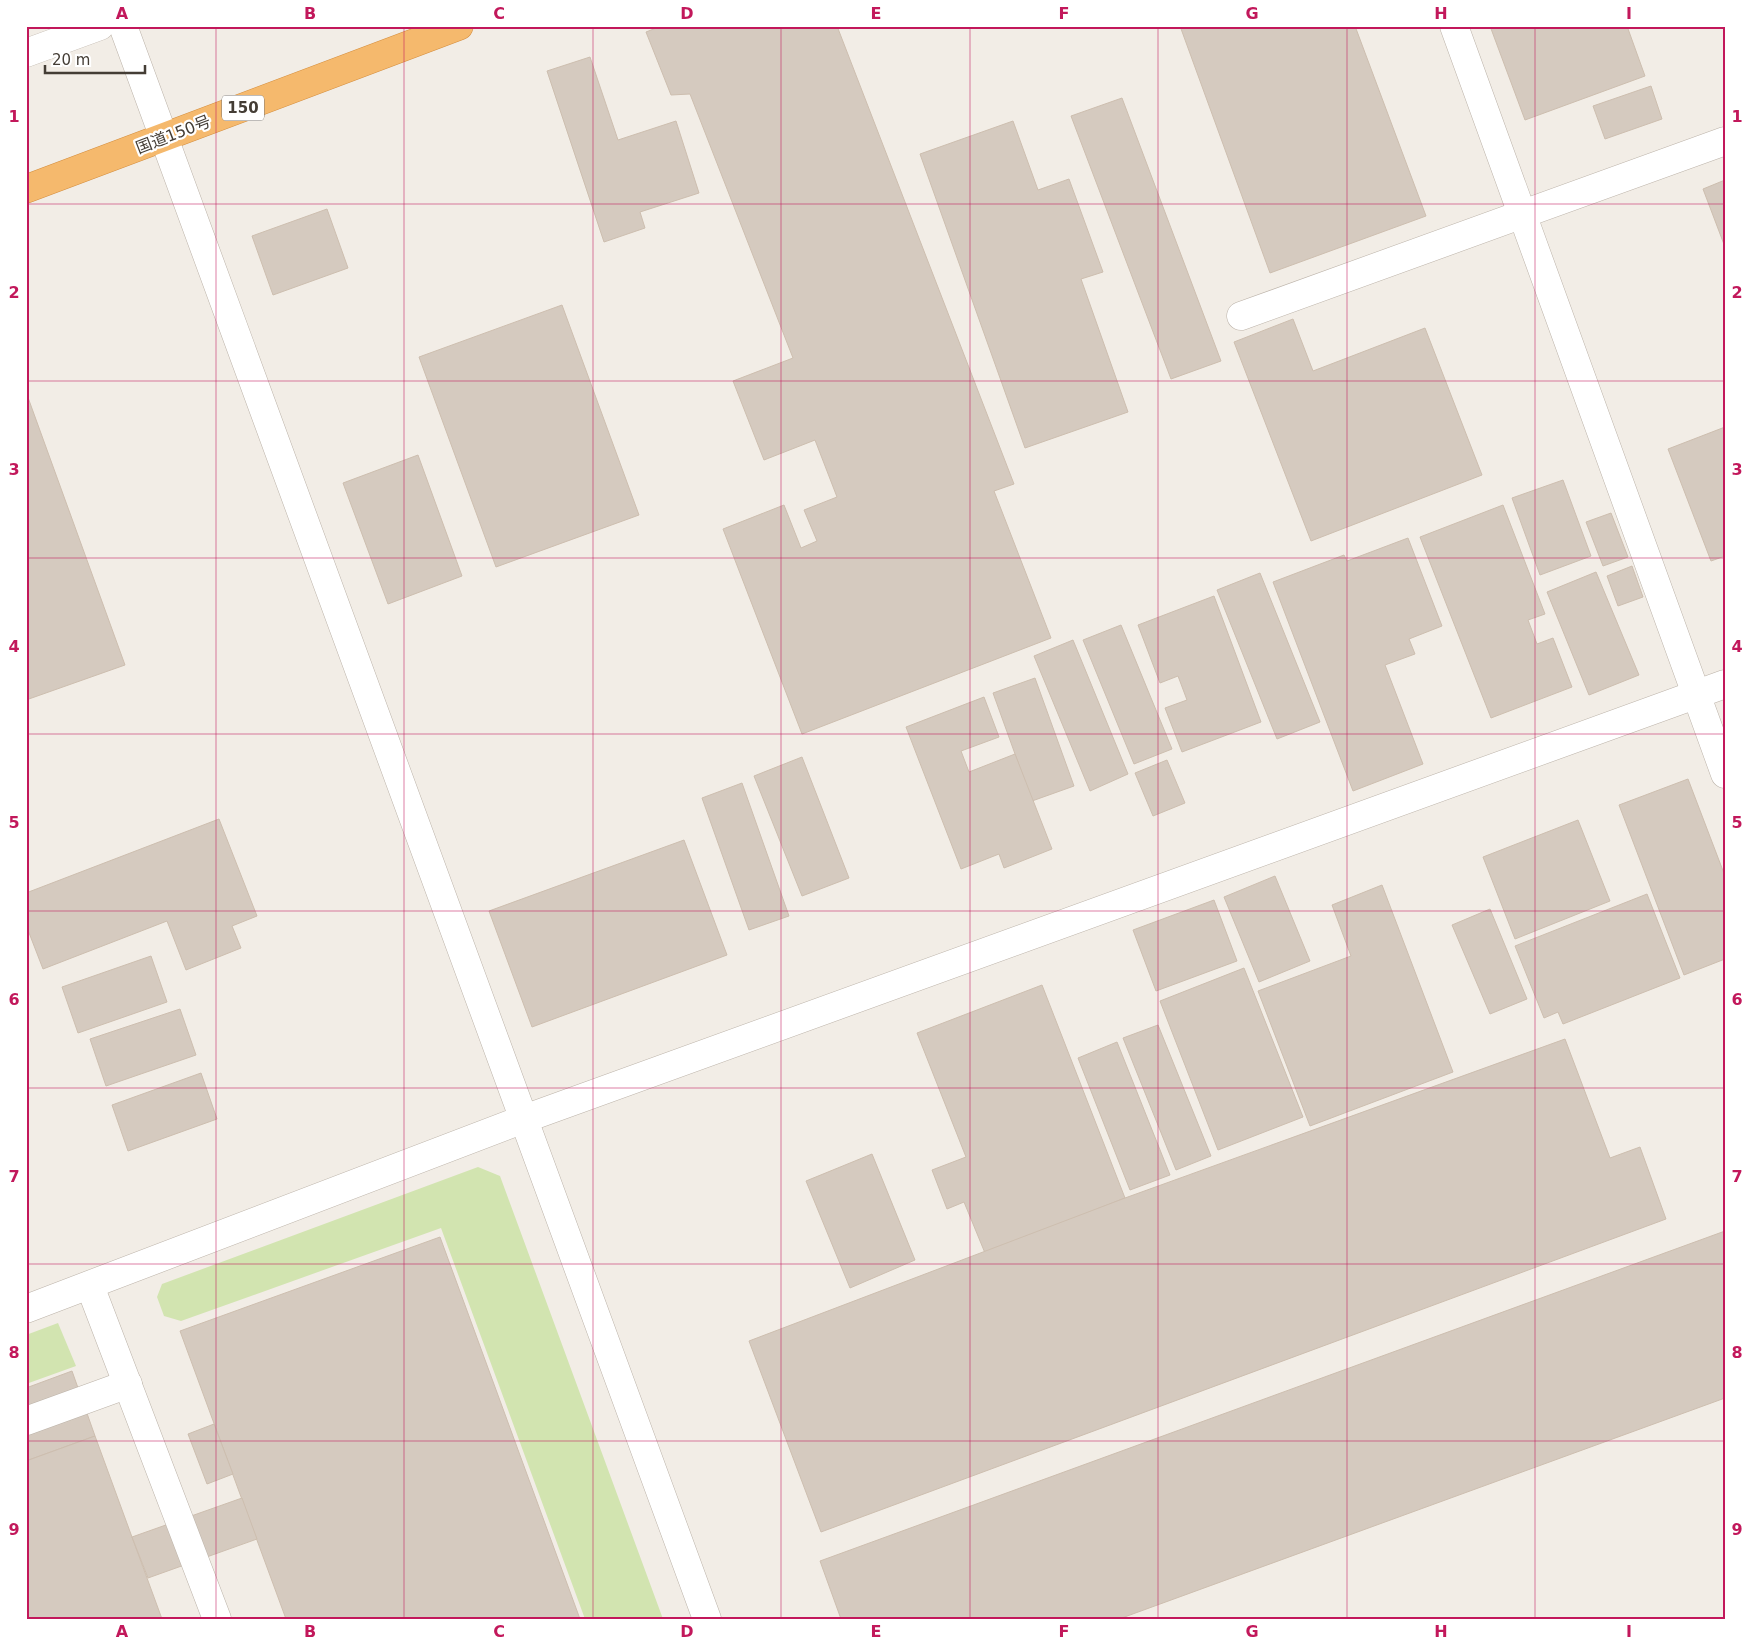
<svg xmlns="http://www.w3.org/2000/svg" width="1751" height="1645" font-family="'DejaVu Sans','Noto Sans JP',sans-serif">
	<rect width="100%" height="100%" fill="#f2ede6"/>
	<g fill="#d2e4b0">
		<path d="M 478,1167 L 500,1176 L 663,1619 L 585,1619 L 441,1228 L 181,1321 L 164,1316 L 157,1297 L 162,1284 Z"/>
		<path d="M 58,1323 L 76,1366 L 26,1384 L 26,1335 Z"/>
	</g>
	<g fill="#d5cabf" stroke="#cdbeaf">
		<path d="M 661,26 L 837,26 L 1014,484 L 994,491 L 1051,638 L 802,734 L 723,529 L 784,505 L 801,548 L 817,541 L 804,510 L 837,497 L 815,440 L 764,460 L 733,381 L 793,358 L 690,94 L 671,95 L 646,32 Z"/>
		<path d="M 1180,26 L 1355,26 L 1426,216 L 1270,273 Z"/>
		<path d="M 1490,26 L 1627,26 L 1645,76 L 1525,120 Z"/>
		<path d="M 590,57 L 618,140 L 676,121 L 699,193 L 640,212 L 645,228 L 604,242 L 547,71 Z"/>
		<path d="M 1651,86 L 1662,119 L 1605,139 L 1593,106 Z"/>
		<path d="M 1122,98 L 1221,361 L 1171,379 L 1071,116 Z"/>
		<path d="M 1013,121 L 1038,190 L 1069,179 L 1103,272 L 1081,279 L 1128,412 L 1025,448 L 920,154 Z"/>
		<path d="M 1725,180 L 1725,247 L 1703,189 Z"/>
		<path d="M 327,209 L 348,268 L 273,295 L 252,236 Z"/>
		<path d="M 562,305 L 639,515 L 496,567 L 419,357 Z"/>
		<path d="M 1293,319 L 1313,371 L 1425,328 L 1482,475 L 1311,541 L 1234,342 Z"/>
		<path d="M 26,392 L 125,665 L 26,700 Z"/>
		<path d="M 1725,427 L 1725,556 L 1711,561 L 1668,449 Z"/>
		<path d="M 418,455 L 462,576 L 388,604 L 343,483 Z"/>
		<path d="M 1563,480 L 1591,556 L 1540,575 L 1512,498 Z"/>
		<path d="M 1503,505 L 1545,614 L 1528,620 L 1537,644 L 1553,638 L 1572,687 L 1491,718 L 1420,537 Z"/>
		<path d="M 1611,513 L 1628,557 L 1603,566 L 1586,522 Z"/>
		<path d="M 1408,538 L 1442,626 L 1409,639 L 1415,654 L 1385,665 L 1423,764 L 1353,791 L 1273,582 L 1344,555 L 1347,561 Z"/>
		<path d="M 1632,566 L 1643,597 L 1618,606 L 1607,576 Z"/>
		<path d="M 1596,572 L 1639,675 L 1589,695 L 1547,592 Z"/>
		<path d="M 1260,573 L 1320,722 L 1277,739 L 1217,590 Z"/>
		<path d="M 1214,596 L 1261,722 L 1182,752 L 1165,708 L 1187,700 L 1178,676 L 1160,683 L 1138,625 Z"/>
		<path d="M 1121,625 L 1172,749 L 1134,764 L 1083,640 Z"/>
		<path d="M 1073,640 L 1128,774 L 1090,791 L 1034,656 Z"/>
		<path d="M 1035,678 L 1074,786 L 1032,801 L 993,693 Z"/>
		<path d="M 984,697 L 999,737 L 961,751 L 969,772 L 1015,754 L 1052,849 L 1004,868 L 999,854 L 961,869 L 906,727 Z"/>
		<path d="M 802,757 L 849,878 L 802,896 L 754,776 Z"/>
		<path d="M 1167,760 L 1185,803 L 1153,816 L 1135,773 Z"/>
		<path d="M 1688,779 L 1725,876 L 1725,959 L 1684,975 L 1619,805 Z"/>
		<path d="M 742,783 L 789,916 L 749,930 L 702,798 Z"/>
		<path d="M 219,819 L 257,916 L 232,926 L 241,948 L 186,970 L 167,921 L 43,969 L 26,925 L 26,893 Z"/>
		<path d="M 1578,820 L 1610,901 L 1515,939 L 1483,857 Z"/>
		<path d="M 684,840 L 727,955 L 532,1027 L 489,911 Z"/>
		<path d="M 1275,876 L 1310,961 L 1259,982 L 1224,897 Z"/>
		<path d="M 1382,885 L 1453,1072 L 1310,1126 L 1258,991 L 1351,956 L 1332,905 Z"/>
		<path d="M 1647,894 L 1680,978 L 1563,1024 L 1558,1012 L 1544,1018 L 1515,946 Z"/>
		<path d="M 1214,900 L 1237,961 L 1156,991 L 1133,930 Z"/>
		<path d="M 1490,909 L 1527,999 L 1490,1014 L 1452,925 Z"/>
		<path d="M 151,956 L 167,1002 L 78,1033 L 62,987 Z"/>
		<path d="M 1244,968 L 1303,1117 L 1218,1150 L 1160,1001 Z"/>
		<path d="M 1042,985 L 1125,1198 L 985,1253 L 964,1202 L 947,1209 L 932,1170 L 966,1157 L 917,1033 Z"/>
		<path d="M 180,1009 L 196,1055 L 106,1086 L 90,1039 Z"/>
		<path d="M 1158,1025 L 1211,1156 L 1176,1170 L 1123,1038 Z"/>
		<path d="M 1565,1039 L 1610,1158 L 1640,1147 L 1666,1219 L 821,1532 L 749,1341 L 1125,1198 Z"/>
		<path d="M 1117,1042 L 1170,1175 L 1130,1190 L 1078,1058 Z"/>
		<path d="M 201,1073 L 217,1119 L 128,1151 L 112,1105 Z"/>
		<path d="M 872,1154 L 915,1260 L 850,1288 L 806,1181 Z"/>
		<path d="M 1725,1231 L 1725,1398 L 1119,1619 L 841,1619 L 820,1561 Z"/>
		<path d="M 440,1237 L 580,1619 L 286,1619 L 180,1331 Z"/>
		<path d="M 72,1371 L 95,1436 L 26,1461 L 26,1388 Z"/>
		<path d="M 214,1424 L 233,1474 L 207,1484 L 188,1434 Z"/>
		<path d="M 95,1436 L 162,1619 L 26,1619 L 26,1461 Z"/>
		<path d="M 242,1498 L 257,1539 L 148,1578 L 132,1537 Z"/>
	</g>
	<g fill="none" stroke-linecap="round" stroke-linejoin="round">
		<defs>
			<g id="minor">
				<path d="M 123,26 L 707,1619"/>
				<path d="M 1454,26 L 1725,774"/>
				<path d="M 26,53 L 100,26"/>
				<path d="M 1241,316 L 1725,141"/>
				<path d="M 90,1286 L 217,1619"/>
				<path d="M 26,1309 L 524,1119 L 1725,684"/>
				<path d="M 26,1421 L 128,1384"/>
			</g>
			<path id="highway" d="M 26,189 L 459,26"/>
		</defs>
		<use href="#minor" stroke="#bcb3a9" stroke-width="29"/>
		<use href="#highway" stroke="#d38d3e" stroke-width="29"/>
		<use href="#minor" stroke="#fff" stroke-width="28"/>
		<use href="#highway" stroke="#f5b96d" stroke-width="28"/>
	</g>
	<path fill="none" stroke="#c2185b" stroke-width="1" stroke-opacity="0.55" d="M 216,26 L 216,1619M 404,26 L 404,1619M 593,26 L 593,1619M 781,26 L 781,1619M 970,26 L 970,1619M 1158,26 L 1158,1619M 1347,26 L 1347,1619M 1535,26 L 1535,1619M 26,204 L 1725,204M 26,381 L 1725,381M 26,558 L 1725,558M 26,734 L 1725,734M 26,911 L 1725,911M 26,1088 L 1725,1088M 26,1264 L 1725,1264M 26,1441 L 1725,1441"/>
	<g text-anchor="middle" stroke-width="4.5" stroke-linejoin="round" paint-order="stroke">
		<rect fill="#fff" stroke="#7c7772" stroke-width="1" x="222" y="95.5" width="42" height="25" rx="4"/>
		<g font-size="15" font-weight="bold" fill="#443d35">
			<text x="243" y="113">150</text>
		</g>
		<g font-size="16" fill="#443d35" stroke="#fff">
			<text transform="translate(173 134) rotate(-21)" y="6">国道150号</text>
		</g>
	</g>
	<rect width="1751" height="1645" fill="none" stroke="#ffffff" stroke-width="55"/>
	<path d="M45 65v8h100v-8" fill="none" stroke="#443d35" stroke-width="2.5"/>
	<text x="52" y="65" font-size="15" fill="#443d35" stroke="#ffffff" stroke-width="4" paint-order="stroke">20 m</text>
	<rect x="28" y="28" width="1696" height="1590" fill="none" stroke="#c2185b" stroke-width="2"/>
	<g font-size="16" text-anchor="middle" font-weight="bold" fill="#c2185b">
		<text x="122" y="19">A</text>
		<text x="310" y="19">B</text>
		<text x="499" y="19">C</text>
		<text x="687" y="19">D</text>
		<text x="876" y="19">E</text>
		<text x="1064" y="19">F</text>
		<text x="1252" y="19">G</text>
		<text x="1441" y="19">H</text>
		<text x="1629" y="19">I</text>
		<text x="14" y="122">1</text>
		<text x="1737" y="122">1</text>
		<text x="14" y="298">2</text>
		<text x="1737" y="298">2</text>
		<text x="14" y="475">3</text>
		<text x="1737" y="475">3</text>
		<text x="14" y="652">4</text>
		<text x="1737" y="652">4</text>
		<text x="14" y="828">5</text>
		<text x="1737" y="828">5</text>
		<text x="14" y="1005">6</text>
		<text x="1737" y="1005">6</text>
		<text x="14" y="1182">7</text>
		<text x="1737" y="1182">7</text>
		<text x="14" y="1358">8</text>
		<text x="1737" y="1358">8</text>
		<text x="14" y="1535">9</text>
		<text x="1737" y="1535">9</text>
		<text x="122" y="1637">A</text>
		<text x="310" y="1637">B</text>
		<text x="499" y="1637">C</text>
		<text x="687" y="1637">D</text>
		<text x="876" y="1637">E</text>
		<text x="1064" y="1637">F</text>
		<text x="1252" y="1637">G</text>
		<text x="1441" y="1637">H</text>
		<text x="1629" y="1637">I</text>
	</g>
</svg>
